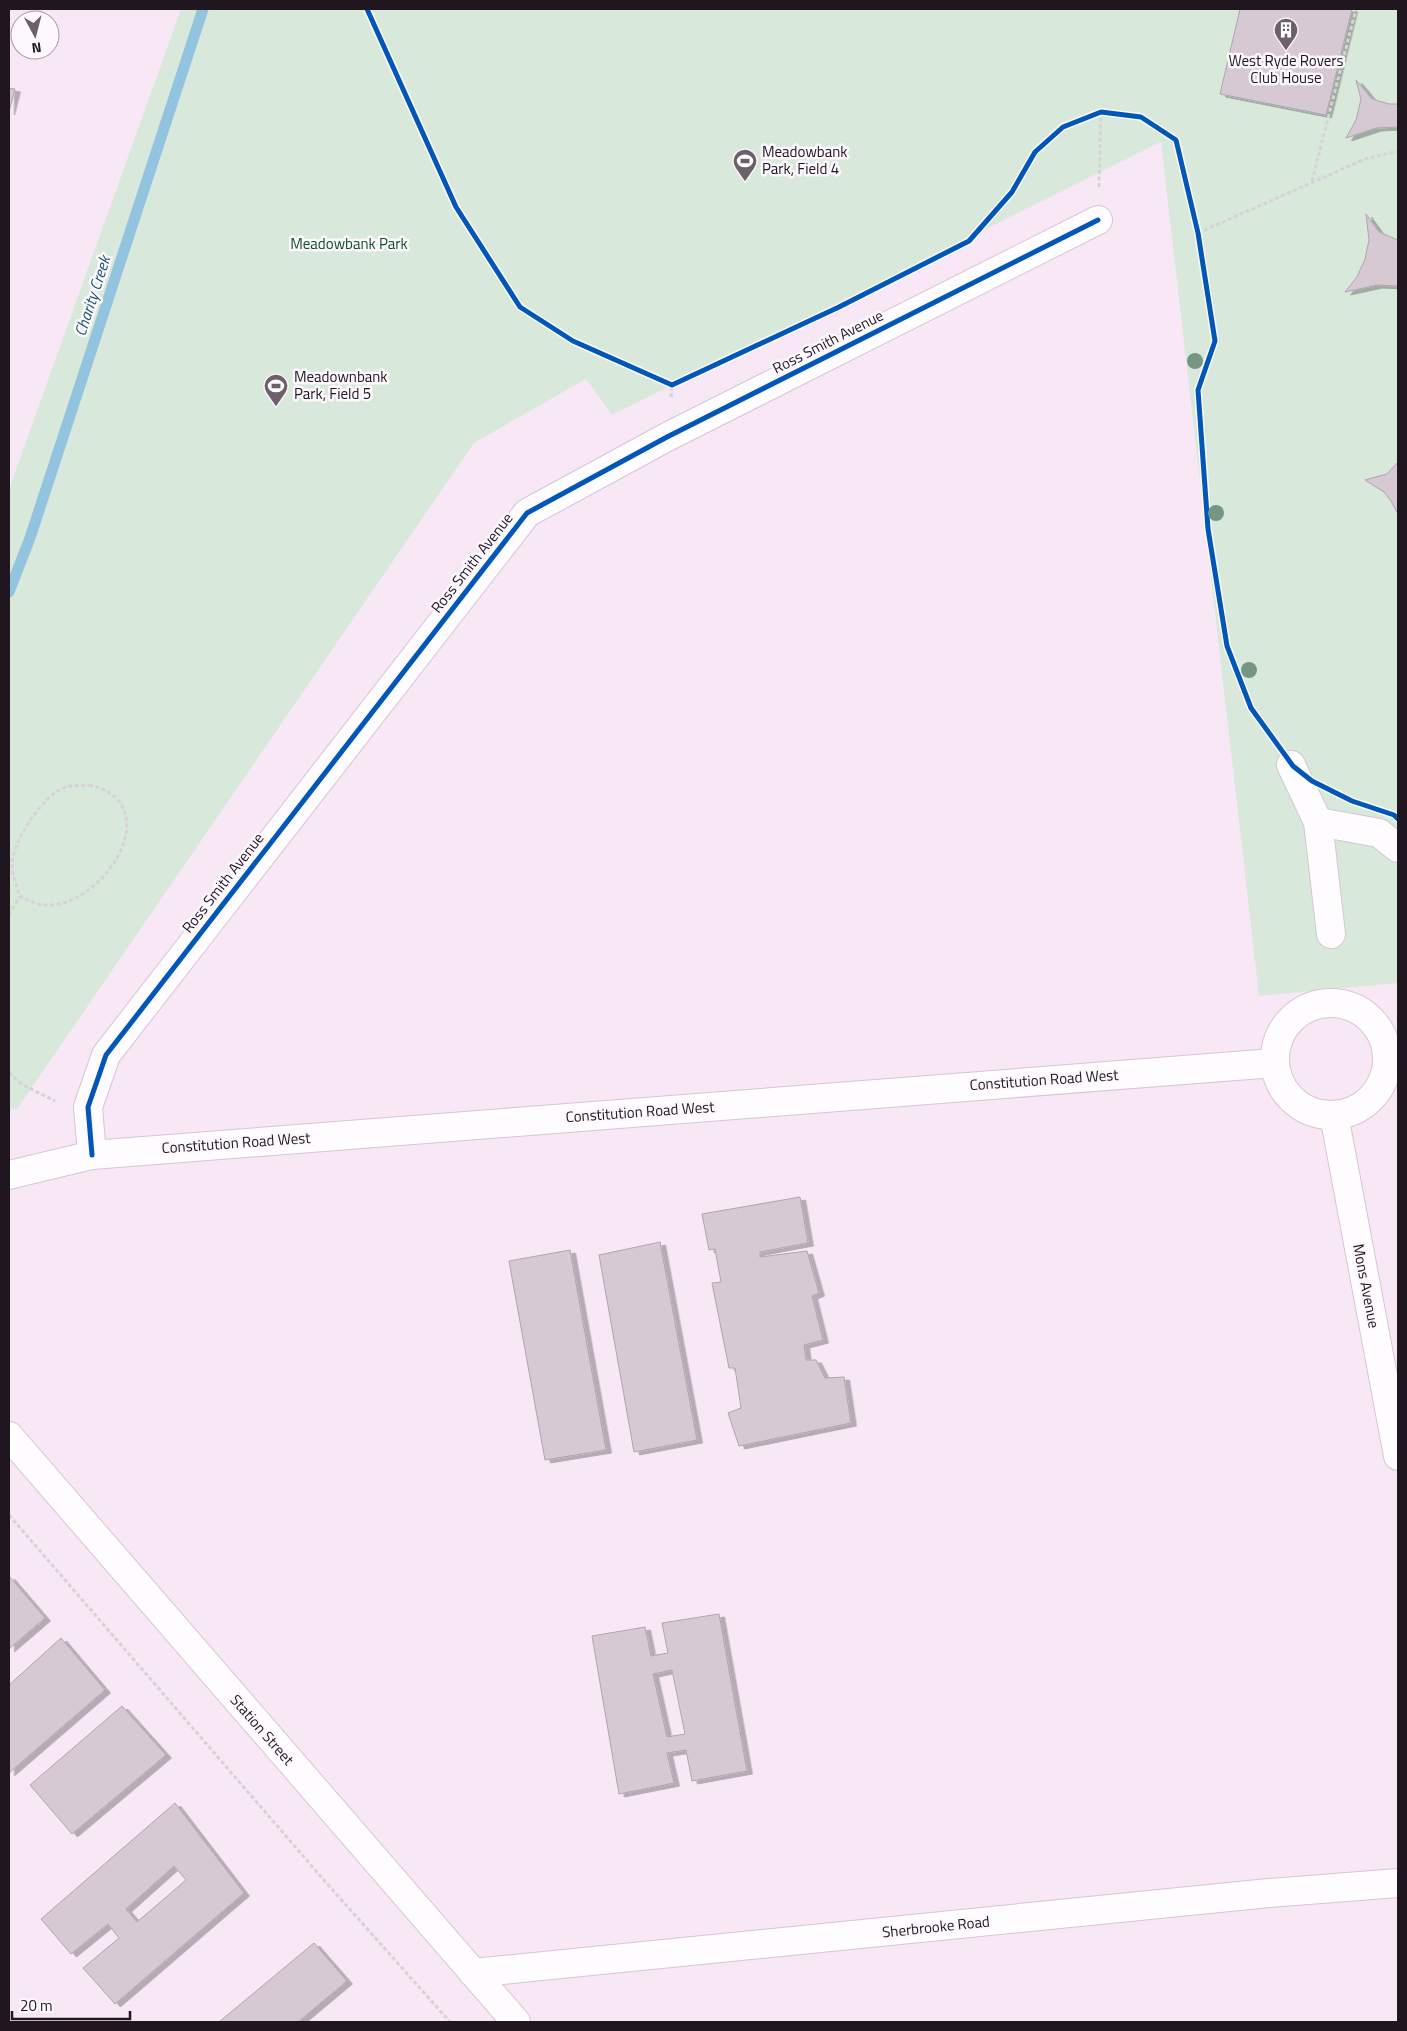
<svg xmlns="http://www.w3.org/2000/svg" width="1407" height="2031" font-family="'Titillium Web',sans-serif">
	<defs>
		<filter id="shadow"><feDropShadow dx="5.5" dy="3" stdDeviation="0" flood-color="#0004"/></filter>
	</defs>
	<rect width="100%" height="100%" fill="#f8e8f6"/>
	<path fill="#d8e9dc" d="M 181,9 L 1398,9 L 1398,983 L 1259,996 L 1161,142 L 612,415 L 586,379 L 474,443 L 17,1109 L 9,1110 L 9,489 Z"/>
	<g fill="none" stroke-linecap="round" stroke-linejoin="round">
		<path stroke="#92c4e0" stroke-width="11" d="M 9,592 L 30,538 L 203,9"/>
	</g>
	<g fill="#d6c9d4" stroke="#b0a4ae" fill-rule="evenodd" filter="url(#shadow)">
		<path d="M 1240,9 L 1352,9 L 1326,115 L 1220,94 Z"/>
		<path d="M 1356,80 L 1372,99 L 1389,104 L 1398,104 L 1398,127 L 1376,128 L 1346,138 L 1356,120 L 1361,99 Z"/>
		<path d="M 9,88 L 15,89 L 9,112 Z"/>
		<path d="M 1366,214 L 1379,232 L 1398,240 L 1398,286 L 1377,285 L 1345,292 L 1357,277 L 1365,259 L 1369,240 Z"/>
		<path d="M 1398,462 L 1398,514 L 1391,501 L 1384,492 L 1365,480 L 1387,474 Z"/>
		<path d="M 800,1197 L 808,1243 L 760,1252 L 760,1257 L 807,1251 L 819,1293 L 812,1296 L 823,1340 L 804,1345 L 806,1360 L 816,1360 L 825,1378 L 844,1377 L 851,1423 L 739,1446 L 728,1413 L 741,1408 L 735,1368 L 729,1368 L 712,1283 L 721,1282 L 715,1249 L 709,1250 L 702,1214 Z"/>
		<path d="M 660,1242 L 697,1440 L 634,1452 L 599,1255 Z"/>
		<path d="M 570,1250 L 606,1450 L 545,1460 L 509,1261 Z"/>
		<path d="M 9,1576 L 45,1618 L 9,1649 Z"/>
		<path d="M 719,1614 L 747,1771 L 692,1781 L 686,1750 L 667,1753 L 674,1783 L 619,1794 L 592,1636 L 645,1627 L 651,1656 L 668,1653 L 662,1623 ZM 672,1670 L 685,1734 L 667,1737 L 653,1674 Z"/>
		<path d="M 61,1638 L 105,1690 L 9,1773 L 9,1685 Z"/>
		<path d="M 122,1706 L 166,1755 L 72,1834 L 30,1785 Z"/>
		<path d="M 175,1803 L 244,1893 L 115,2004 L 83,1968 L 119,1938 L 108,1924 L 71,1954 L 41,1919 ZM 174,1866 L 186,1880 L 137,1922 L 126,1909 Z"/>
		<path d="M 314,1943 L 347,1981 L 298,2022 L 219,2022 Z"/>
	</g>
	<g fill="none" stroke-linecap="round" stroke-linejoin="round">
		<defs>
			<g id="minor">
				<path d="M 1291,765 L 1318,822 L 1331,934"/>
				<path d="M 1318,822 L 1379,833 L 1398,848"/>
				<path d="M 1334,1115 L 1398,1456"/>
				<path d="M 92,1155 L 88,1107 L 106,1055 L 527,513 L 667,437 L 1098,220"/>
				<path d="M 9,1436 L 516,2022"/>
				<path d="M 473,1973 L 1269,1893 L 1398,1883"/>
			</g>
			<g id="major">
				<circle cx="1331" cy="1059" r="56"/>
				<path d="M 9,1175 L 92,1155 L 1274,1063"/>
			</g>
		</defs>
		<use href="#minor" stroke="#d4c7d2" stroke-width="30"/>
		<use href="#major" stroke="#d4c7d2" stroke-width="30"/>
		<g stroke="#d6d2d6" stroke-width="3" stroke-dasharray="4 2.5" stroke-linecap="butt">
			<path d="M 1312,181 L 1356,9"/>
			<path d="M 1099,187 L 1101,112"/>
			<path d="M 1198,233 L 1365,159 L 1398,151"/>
			<path d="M 671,397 L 672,385"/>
			<path d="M 89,785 C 173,803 99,917 38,904 C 32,902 25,899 20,896 C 16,885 12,875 12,863 C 13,841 44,793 66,787 C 73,785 81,786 89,785 Z"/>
			<path d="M 9,915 L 20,896"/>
			<path d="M 9,1073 L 23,1085 L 55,1101"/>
			<path d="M 9,1515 L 323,1879 L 450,2022"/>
		</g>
		<use href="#minor" stroke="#fefcfe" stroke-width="28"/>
		<use href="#major" stroke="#fefcfe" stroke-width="28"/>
		<defs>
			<g id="cycleway">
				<path d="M 367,9 L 456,207 L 520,307 L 573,341 L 672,385 L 839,307 L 969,241 L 1012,192 L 1035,152 L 1063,127 L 1101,112 L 1141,117 L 1176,140 L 1198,233 L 1215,341 L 1198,390 L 1208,529 L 1227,646 L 1251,708 L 1293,766 L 1312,781 L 1352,801 L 1394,815 L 1398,819"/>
				<path d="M 92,1155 L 88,1107 L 106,1055 L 527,513 L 667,437 L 1098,220"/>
			</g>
		</defs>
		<use href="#cycleway" stroke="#fdf8fd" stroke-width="8"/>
		<use href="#cycleway" stroke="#0057b8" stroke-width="5"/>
	</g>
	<g fill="#769684">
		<circle cx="1195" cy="361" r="8"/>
		<circle cx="1216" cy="513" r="8"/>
		<circle cx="1249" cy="670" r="8"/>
	</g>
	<defs>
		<symbol id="building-pin" viewBox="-11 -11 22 30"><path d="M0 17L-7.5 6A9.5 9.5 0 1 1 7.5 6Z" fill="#6c606b" stroke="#fdf8fd"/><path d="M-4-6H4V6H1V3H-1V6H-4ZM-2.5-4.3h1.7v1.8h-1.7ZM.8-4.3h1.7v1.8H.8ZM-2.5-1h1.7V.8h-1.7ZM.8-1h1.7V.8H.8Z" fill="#fff"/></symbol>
		<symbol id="stadium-pin" viewBox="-11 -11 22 30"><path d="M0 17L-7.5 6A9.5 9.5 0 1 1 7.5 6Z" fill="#6c606b" stroke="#fdf8fd"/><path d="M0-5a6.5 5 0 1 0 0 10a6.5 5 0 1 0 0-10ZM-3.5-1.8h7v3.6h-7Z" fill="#fff"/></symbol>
	</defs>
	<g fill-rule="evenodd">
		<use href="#building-pin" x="1272" y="16" width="28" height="38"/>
		<use href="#stadium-pin" x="731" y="147" width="28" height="38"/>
		<use href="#stadium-pin" x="262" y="372" width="28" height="38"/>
	</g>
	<g text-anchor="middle" stroke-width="5" stroke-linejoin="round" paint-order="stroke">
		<g font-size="15" fill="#201620" stroke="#fdf8fd" text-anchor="start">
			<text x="1286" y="66" text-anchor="middle">West Ryde Rovers<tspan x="1286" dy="17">Club House</tspan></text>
			<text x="762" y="157">Meadowbank<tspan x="762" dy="17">Park, Field 4</tspan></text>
			<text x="294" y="382">Meadownbank<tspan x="294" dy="17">Park, Field 5</tspan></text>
		</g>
		<g font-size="15" fill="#0b5227" stroke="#fdf8fd">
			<text x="349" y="249">Meadowbank Park</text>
		</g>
		<g font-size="15" fill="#201620" stroke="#fdf8fd">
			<text transform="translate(828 342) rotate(-27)" y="5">Ross Smith Avenue</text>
			<text transform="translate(472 563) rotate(-52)" y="5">Ross Smith Avenue</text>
			<text transform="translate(223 883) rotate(-52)" y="5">Ross Smith Avenue</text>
			<text transform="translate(1044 1080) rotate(-4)" y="5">Constitution Road West</text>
			<text transform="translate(640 1112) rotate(-4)" y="5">Constitution Road West</text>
			<text transform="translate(236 1143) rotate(-4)" y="5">Constitution Road West</text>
			<text transform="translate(1366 1286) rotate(79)" y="5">Mons Avenue</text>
			<text transform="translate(262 1730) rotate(49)" y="5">Station Street</text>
			<text transform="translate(936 1927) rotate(-6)" y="5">Sherbrooke Road</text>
		</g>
		<g font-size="16" font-style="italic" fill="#1a5870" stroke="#fdf8fd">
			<text transform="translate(92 296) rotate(-72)" y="6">Charity Creek</text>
		</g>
	</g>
	<rect width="1407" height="2031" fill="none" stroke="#201620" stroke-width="20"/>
	<g transform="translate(35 35) rotate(173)"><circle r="24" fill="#fdf8fd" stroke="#a59ea5"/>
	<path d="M0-4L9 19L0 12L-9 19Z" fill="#6c606b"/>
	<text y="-8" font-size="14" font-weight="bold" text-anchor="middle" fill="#201620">N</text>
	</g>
	<path d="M12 2011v8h118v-8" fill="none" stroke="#201620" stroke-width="2.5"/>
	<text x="20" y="2011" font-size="15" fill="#201620" stroke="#fdf8fd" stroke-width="4" paint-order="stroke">20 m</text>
</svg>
